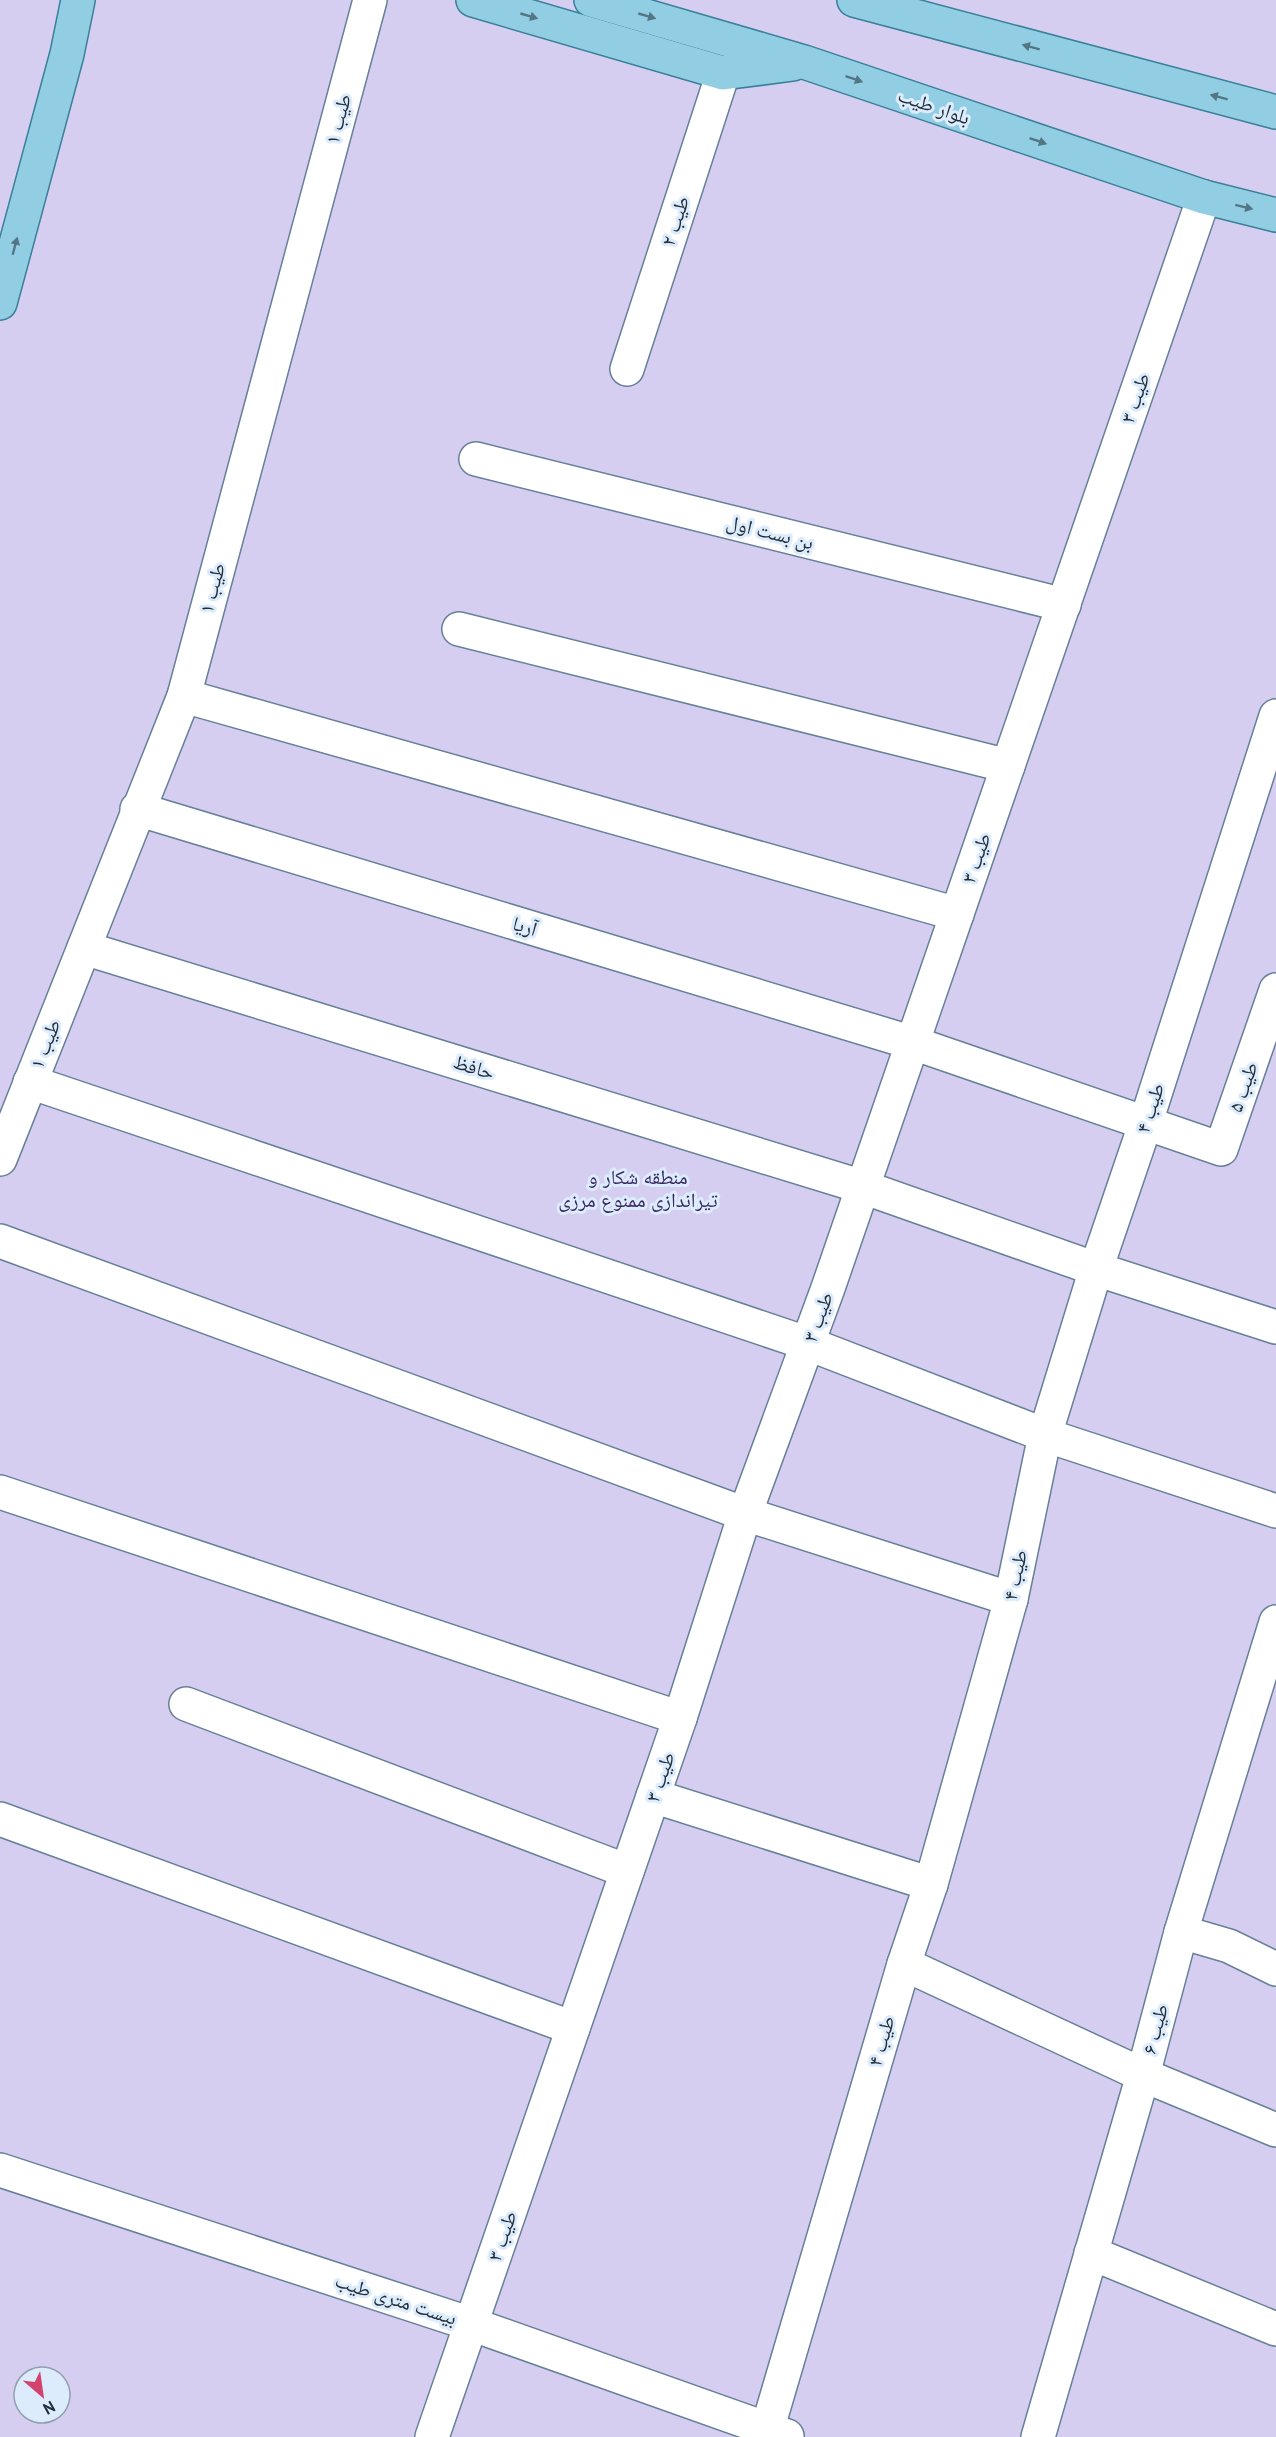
<svg xmlns="http://www.w3.org/2000/svg" width="1276" height="2437" font-family="'PT Sans','Noto Naskh Arabic',sans-serif">
	<rect width="100%" height="100%" fill="#dcecfd"/>
	<path fill="#d6cef0" fill-rule="evenodd" d="M 0,0 L 1276,0 L 1276,2437 L 0,2437 ZM 24,2377 L 60,2377 L 60,2413 L 24,2413 Z"/>
	<g fill="none" stroke-linecap="round" stroke-linejoin="round">
		<defs>
			<g id="minor">
				<path d="M 627,369 L 723,73"/>
				<path d="M 476,459 L 1064,605"/>
				<path d="M 459,629 L 1008,766"/>
				<path d="M 184,696 L 957,914"/>
				<path d="M 137,809 L 913,1043 L 1221,1149 L 1276,990"/>
				<path d="M 84,948 L 863,1187 L 1096,1269 L 1276,1327"/>
				<path d="M 30,1082 L 809,1344 L 1045,1435 L 1276,1511"/>
				<path d="M 0,1159 L 184,696 L 370,0"/>
				<path d="M 0,1241 L 745,1514 L 1011,1599"/>
				<path d="M 0,1492 L 680,1718"/>
				<path d="M 186,1704 L 627,1871"/>
				<path d="M 653,1796 L 931,1884"/>
				<path d="M 0,1819 L 573,2028"/>
				<path d="M 1181,1932 L 1229,1946 L 1276,1969"/>
				<path d="M 904,1964 L 1143,2075 L 1276,2130"/>
				<path d="M 0,2170 L 471,2324 L 787,2436"/>
				<path d="M 1091,2253 L 1276,2329"/>
				<path d="M 432,2437 L 680,1718 L 745,1514 L 828,1288 L 1204,197"/>
				<path d="M 765,2437 L 904,1964 L 931,1884 L 1011,1599 L 1045,1435 L 1096,1269 L 1146,1122 L 1276,716"/>
				<path d="M 1038,2437 L 1143,2075 L 1181,1932 L 1276,1622"/>
			</g>
			<g id="major">
				<path d="M 473,0 L 723,73 L 793,64"/>
				<path d="M 591,0 L 804,62 L 1204,197 L 1276,215"/>
				<path d="M 854,0 L 1276,112"/>
				<path d="M 0,303 L 67,54 L 78,0"/>
			</g>
		</defs>
		<use href="#minor" stroke="#678099" stroke-width="36"/>
		<use href="#major" stroke="#3a809a" stroke-width="36"/>
		<use href="#minor" stroke="#fff" stroke-width="33"/>
		<use href="#major" stroke="#91cee3" stroke-width="33"/>
	</g>
	<defs><path id="oneway-solid" d="M-6-.8H1V-3.2L6.5 0L1 3.2V.8H-6Z" transform="scale(1.5)"/></defs>
	<g fill="#547584">
		<use href="#oneway-solid" transform="translate(529 16) rotate(16)"/>
		<use href="#oneway-solid" transform="translate(647 16) rotate(16)"/>
		<use href="#oneway-solid" transform="translate(1031 47) rotate(-165)"/>
		<use href="#oneway-solid" transform="translate(854 79) rotate(19)"/>
		<use href="#oneway-solid" transform="translate(1219 97) rotate(-165)"/>
		<use href="#oneway-solid" transform="translate(1038 141) rotate(19)"/>
		<use href="#oneway-solid" transform="translate(1244 207) rotate(14)"/>
		<use href="#oneway-solid" transform="translate(15 246) rotate(-75)"/>
	</g>
	<g text-anchor="middle" stroke-width="6" stroke-linejoin="round" paint-order="stroke">
		<g font-size="20" fill="#222d37" stroke="#dcecfd">
			<text transform="translate(934 106) rotate(19)" y="7">بلوار طیب</text>
			<text transform="translate(338 119) rotate(-75)" y="7">طیب ۱</text>
			<text transform="translate(675 221) rotate(-72)" y="7">طیب ۲</text>
			<text transform="translate(1135 398) rotate(-71)" y="7">طیب ۳</text>
			<text transform="translate(770 532) rotate(14)" y="7">بن بست اول</text>
			<text transform="translate(212 588) rotate(-75)" y="7">طیب ۱</text>
			<text transform="translate(976 858) rotate(-71)" y="7">طیب ۳</text>
			<text transform="translate(525 926) rotate(17)" y="7">آریا</text>
			<text transform="translate(45 1044) rotate(-68)" y="7">طیب ۱</text>
			<text transform="translate(474 1067) rotate(17)" y="7">حافظ</text>
			<text transform="translate(1243 1087) rotate(-71)" y="7">طیب ۵</text>
			<text transform="translate(1150 1108) rotate(-72)" y="7">طیب ۴</text>
			<text transform="translate(818 1317) rotate(-70)" y="7">طیب ۳</text>
			<text transform="translate(1015 1575) rotate(-78)" y="7">طیب ۴</text>
			<text transform="translate(660 1777) rotate(-71)" y="7">طیب ۳</text>
			<text transform="translate(1155 2029) rotate(-75)" y="7">طیب ۶</text>
			<text transform="translate(881 2041) rotate(-74)" y="7">طیب ۴</text>
			<text transform="translate(502 2236) rotate(-71)" y="7">طیب ۳</text>
			<text transform="translate(396 2299) rotate(18)" y="7">بیست متری طیب</text>
		</g>
		<g font-size="20" fill="#3a2761" stroke="#dcecfd">
			<text x="638" y="1184">منطقه شکار و<tspan x="638" dy="23">تیراندازی ممنوع مرزی</tspan></text>
		</g>
	</g>
	<g transform="translate(42 2395) rotate(151)"><circle r="28" fill="#dcecfd" stroke="#92a0ae" stroke-width="1.5"/>
	<path d="M0-4.5L10 22L0 15L-10 22Z" fill="#d2446d"/>
	<text y="-9" font-size="16" font-weight="bold" text-anchor="middle" fill="#222d37">N</text>
	</g>
</svg>
